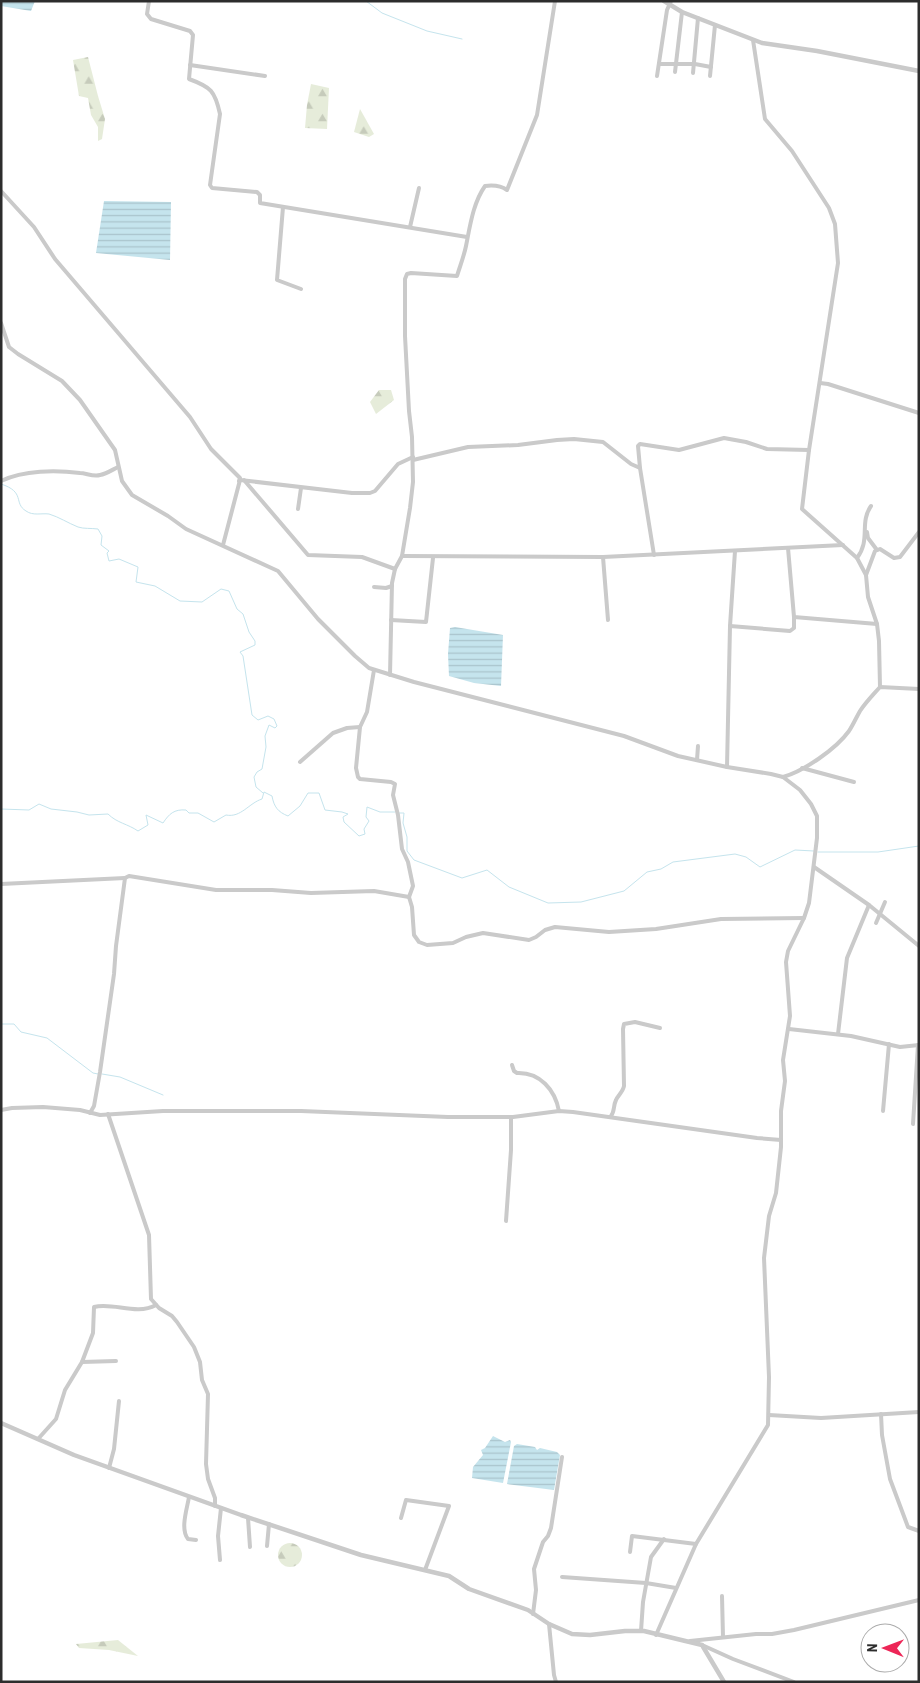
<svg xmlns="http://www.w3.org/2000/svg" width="920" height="1683" font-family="'Roboto Condensed',sans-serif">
	<defs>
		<pattern id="forest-firs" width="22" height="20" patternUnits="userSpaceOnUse" patternTransform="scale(1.25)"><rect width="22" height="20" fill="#e6ecda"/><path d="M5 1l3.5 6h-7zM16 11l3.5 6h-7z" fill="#c6cbbb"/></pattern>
		<pattern id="water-rules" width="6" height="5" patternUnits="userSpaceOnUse" patternTransform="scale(1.25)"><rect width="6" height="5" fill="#c5e4ed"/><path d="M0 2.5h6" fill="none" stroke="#aac4cc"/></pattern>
	</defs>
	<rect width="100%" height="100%" fill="#fff"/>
	<g fill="url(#forest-firs)">
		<path d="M 88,57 L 98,96 L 105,119 L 102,139 L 98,141 L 98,127 L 91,115 L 88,98 L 79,96 L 73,60 Z"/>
		<path d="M 311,84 L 329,88 L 327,129 L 305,128 L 307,105 Z"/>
		<path d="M 360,109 L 374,134 L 369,137 L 354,132 Z"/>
		<path d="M 379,390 L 391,390 L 394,400 L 376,414 L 370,402 Z"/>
		<circle cx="290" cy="1555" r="12"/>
		<path d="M 118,1640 L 138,1656 L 109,1650 L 79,1648 L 76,1644 Z"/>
	</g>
	<g fill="url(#water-rules)">
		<path d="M 1,1 L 35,1 L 31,11 L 1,6 Z"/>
		<path d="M 104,201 L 171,202 L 170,260 L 96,253 Z"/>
		<path d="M 455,627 L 503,635 L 501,686 L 474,683 L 449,676 L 448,654 L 450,628 Z"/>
		<path d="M 493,1436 L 505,1442 L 510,1440 L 511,1442 L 503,1483 L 472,1478 L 473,1467 L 483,1455 L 481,1450 L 485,1448 Z"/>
		<path d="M 517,1444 L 535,1447 L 537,1450 L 540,1448 L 557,1452 L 560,1455 L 554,1490 L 507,1484 L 514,1446 Z"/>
	</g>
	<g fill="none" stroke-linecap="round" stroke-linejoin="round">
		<g stroke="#c5e4ed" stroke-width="1">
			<path d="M 366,1 L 382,13 L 427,31 L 462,39"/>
			<path d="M 1,484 C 26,492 13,503 26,511 C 33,516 41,513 49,514 C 59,517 68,523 78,527 C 84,529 91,528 98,529 L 102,536 L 101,545 L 109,551 L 107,553 L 109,561 L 119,559 L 138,567 L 136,582 L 155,586 L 180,601 L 202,602 L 221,589 L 229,591 L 237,609 L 243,614 L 249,632 L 255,641 L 255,645 L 240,652 L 243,656 L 252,715 L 258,720 L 268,716 L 274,719 L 277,726 L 275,728 L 269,725 L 265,736 L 266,747 L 262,769 L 257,772 L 254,777 L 256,787 L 263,793"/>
			<path d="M 1,809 L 29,810 L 39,804 L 51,809 L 77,812 L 89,815 L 108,814 C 117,823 128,824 138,831 L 148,825 L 146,815 L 163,823 C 169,814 174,809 186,810 L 189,813 L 198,813 L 214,822 L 226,815 C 241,818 249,803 262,799 L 264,792 L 272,796 C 274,807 278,812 288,816 L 300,806 L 308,793 L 319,793 L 325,810 L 342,812 L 348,814 L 343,817 L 344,822 L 359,836 L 365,834 L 364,829 L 369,821 L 366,817 L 367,807 L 380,812 L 395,812"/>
			<path d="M 399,813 L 404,813 L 403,823 L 407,837 L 407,851 L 414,860 L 462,878 L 487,870 L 509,887 L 548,903 L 581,902 L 624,891 L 647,872 L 661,869 L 673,862 L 735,854 L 746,857 L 760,867 L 795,850 L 814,851"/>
			<path d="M 818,852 L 878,852 L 919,846"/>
			<path d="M 1,1024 L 14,1024 L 21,1032 L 47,1038 L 93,1073 L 98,1074"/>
			<path d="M 102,1074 L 120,1077 L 163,1095"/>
		</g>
		<g stroke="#cacaca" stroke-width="4">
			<path d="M 149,1 L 147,14 L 151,19 L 190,31 L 193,35 L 189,79 C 211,87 215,91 220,114 L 210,185 L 212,188 L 257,192 L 260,195 L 260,203 L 467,237"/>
			<path d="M 753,40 L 765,119 L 792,151 L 829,208 L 835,224 L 838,263 L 809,450 L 802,509 L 857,558 L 866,575 L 868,597 L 877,624 L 879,641 L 880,687"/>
			<path d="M 659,64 L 695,64 L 711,67"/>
			<path d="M 190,65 L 265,76"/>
			<path d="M 675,72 L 682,12"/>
			<path d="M 693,73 L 698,18"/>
			<path d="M 657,76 L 667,10 L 671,1"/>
			<path d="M 710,76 L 715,25"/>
			<path d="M 1,191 L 34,227 L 55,259 L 190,417 L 211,449 L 240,478 L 239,481"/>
			<path d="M 283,207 L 277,280 L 301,289"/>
			<path d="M 410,227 L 419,188"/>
			<path d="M 1,323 L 9,347 L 18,354 L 62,381 L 80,400 L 115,450 L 122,481 L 132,495 L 168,516 L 186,529 L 278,571 L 318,619 L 355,656 L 369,668 L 414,682 L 624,736 L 678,756 L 727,767 L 771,774 L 783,777 L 800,790 L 811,804 L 817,816 L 817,838 L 809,903 L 804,918 L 788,951 L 786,962 L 790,1016 L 783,1060 L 785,1081 L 781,1111 L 781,1147 L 776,1193 L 769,1216 L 764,1258 L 769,1377 L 768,1425 L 696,1544 L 656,1635"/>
			<path d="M 820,383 L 828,384 L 919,413"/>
			<path d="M 413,460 L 468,447 L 518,445 L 557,440 L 574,439 L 603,442 L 631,464 L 640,468 L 638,446 L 640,444 L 679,450 L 724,438 L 746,442 L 767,449 L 809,450"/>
			<path d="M 640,468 L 654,555"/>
			<path d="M 244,480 L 308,555 L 362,557 L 395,569"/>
			<path d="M 1,481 C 24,470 56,470 80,473 C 86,473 93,477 100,475 C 106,474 112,470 118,467"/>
			<path d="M 298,509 L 301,488"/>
			<path d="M 867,532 L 868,538 L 877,550"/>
			<path d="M 223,545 L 240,480 L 352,493 L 370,493 L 375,491 L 398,464 L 413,457"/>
			<path d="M 788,548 L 794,617 L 877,624"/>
			<path d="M 402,556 L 603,557 L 843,545"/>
			<path d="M 603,557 L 608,620"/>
			<path d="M 857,558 C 871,540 859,523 871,506"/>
			<path d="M 866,575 L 875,551 L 880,549 L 894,558 L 900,557 L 919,532"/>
			<path d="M 374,587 L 386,588 L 392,586"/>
			<path d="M 391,620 L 426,622 L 433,558"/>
			<path d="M 730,626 L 735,551"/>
			<path d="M 374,670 L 367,712 L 360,727 L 356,768 L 358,777 L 360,779 L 391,782 L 395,784 L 393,795 L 398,815 L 402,849 L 408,862 L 413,886 L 409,897 L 412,907 L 414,935 L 419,942 L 427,945 L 453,943 L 466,937 L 483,933 L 529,940 L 536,937 L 545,930 L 555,927 L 609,932 L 656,929 L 721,919 L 804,918"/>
			<path d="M 390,675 L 392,583 L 395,569 L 402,556 L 410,508 L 413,482 L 412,437 L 409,411 L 405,336 L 405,279 L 407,274 L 411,273 L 457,276 C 460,266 464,256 466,246 C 470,226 473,203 485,186 C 493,185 500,185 507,190 L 537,115 L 555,1"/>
			<path d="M 697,760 L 698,746"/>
			<path d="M 300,762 L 333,733 L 347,728 L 360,727"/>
			<path d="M 727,767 L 730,626 L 790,631 L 794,628 L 794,617"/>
			<path d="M 802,768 L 854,782"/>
			<path d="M 783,777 C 804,771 836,749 849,731 C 853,725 856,718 860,711 C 866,702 873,695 880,687 L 919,689"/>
			<path d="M 814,867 L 869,905 L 919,946"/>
			<path d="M 1,884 L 125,878"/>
			<path d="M 876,923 L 885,902"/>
			<path d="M 789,1029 L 851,1036 L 900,1047 L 919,1045"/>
			<path d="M 838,1034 L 847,958 L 869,905"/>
			<path d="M 512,1065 L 514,1071 L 517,1073 C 540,1072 555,1090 559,1111"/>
			<path d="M 1,1110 L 12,1108 L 43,1107 L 80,1110 L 100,1115 L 163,1111 L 301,1111 L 448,1117 L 513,1117 L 559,1111 L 573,1112 L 757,1138 L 781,1140"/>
			<path d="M 883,1111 L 889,1044"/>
			<path d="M 90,1113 L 94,1106 L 100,1072 L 114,974 L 116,946 L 125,878 L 129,876 L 216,890 L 272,890 L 311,893 L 374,891 L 409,897"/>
			<path d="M 108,1114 L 149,1235 L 151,1299 L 159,1308 L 172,1316 L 177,1322 L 194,1347 L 200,1362 L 202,1380 L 208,1394 L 206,1464 L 208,1479 L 215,1498 L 215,1506"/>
			<path d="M 611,1116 C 615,1111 613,1106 616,1100 C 618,1095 623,1092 624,1086 L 623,1029 L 624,1024 L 635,1022 L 660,1028"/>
			<path d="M 913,1124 L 918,1045"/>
			<path d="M 506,1221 L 511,1150 L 511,1117"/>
			<path d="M 82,1362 L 116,1361"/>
			<path d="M 881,1414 L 882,1435 L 890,1479 L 908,1527 L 919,1531"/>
			<path d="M 769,1415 L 821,1418 L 919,1412"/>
			<path d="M 38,1439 L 56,1419 L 65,1390 L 82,1362 L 93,1333 L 94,1307 C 114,1302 136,1316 156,1305"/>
			<path d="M 109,1468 L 114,1449 L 119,1401"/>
			<path d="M 189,1497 C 187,1509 180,1529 188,1539 L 196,1540"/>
			<path d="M 248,1518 L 250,1547"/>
			<path d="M 401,1518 L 406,1500 L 449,1506 L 425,1570"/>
			<path d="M 267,1546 L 269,1524"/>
			<path d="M 630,1552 L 632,1536 L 696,1544"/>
			<path d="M 220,1560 L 218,1536 L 221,1508"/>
			<path d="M 562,1577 L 646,1583 L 676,1588"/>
			<path d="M 722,1596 L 723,1637"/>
			<path d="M 533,1614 L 536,1590 L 534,1569 L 543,1542 L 548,1536 L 551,1528 L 562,1457"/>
			<path d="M 549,1624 L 554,1675 L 556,1682"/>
			<path d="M 641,1631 L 643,1602 L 651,1557 L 664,1539"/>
			<path d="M 690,1641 L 756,1634 L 772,1634 L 794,1630 L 919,1600"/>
			<path d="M 702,1645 L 733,1659 L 794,1682"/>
		</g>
		<g stroke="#cacaca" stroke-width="4.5">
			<path d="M 664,1 L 682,12 L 762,43 L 817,51 L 919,71"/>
			<path d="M 1,1423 L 74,1455 L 241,1515 L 361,1555 L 449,1576 L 469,1589 L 528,1610 L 549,1624 L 572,1634 L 590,1635 L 625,1631 L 644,1631 L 702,1645 L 724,1682"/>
		</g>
	</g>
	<rect width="920" height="1683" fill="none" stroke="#2d2d2d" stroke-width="5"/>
	<g transform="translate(885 1648) rotate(271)"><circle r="24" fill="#ffffff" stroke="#ababab"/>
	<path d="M0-4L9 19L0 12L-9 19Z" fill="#ed2657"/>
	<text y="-8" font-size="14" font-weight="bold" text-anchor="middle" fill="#2d2d2d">N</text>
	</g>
</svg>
